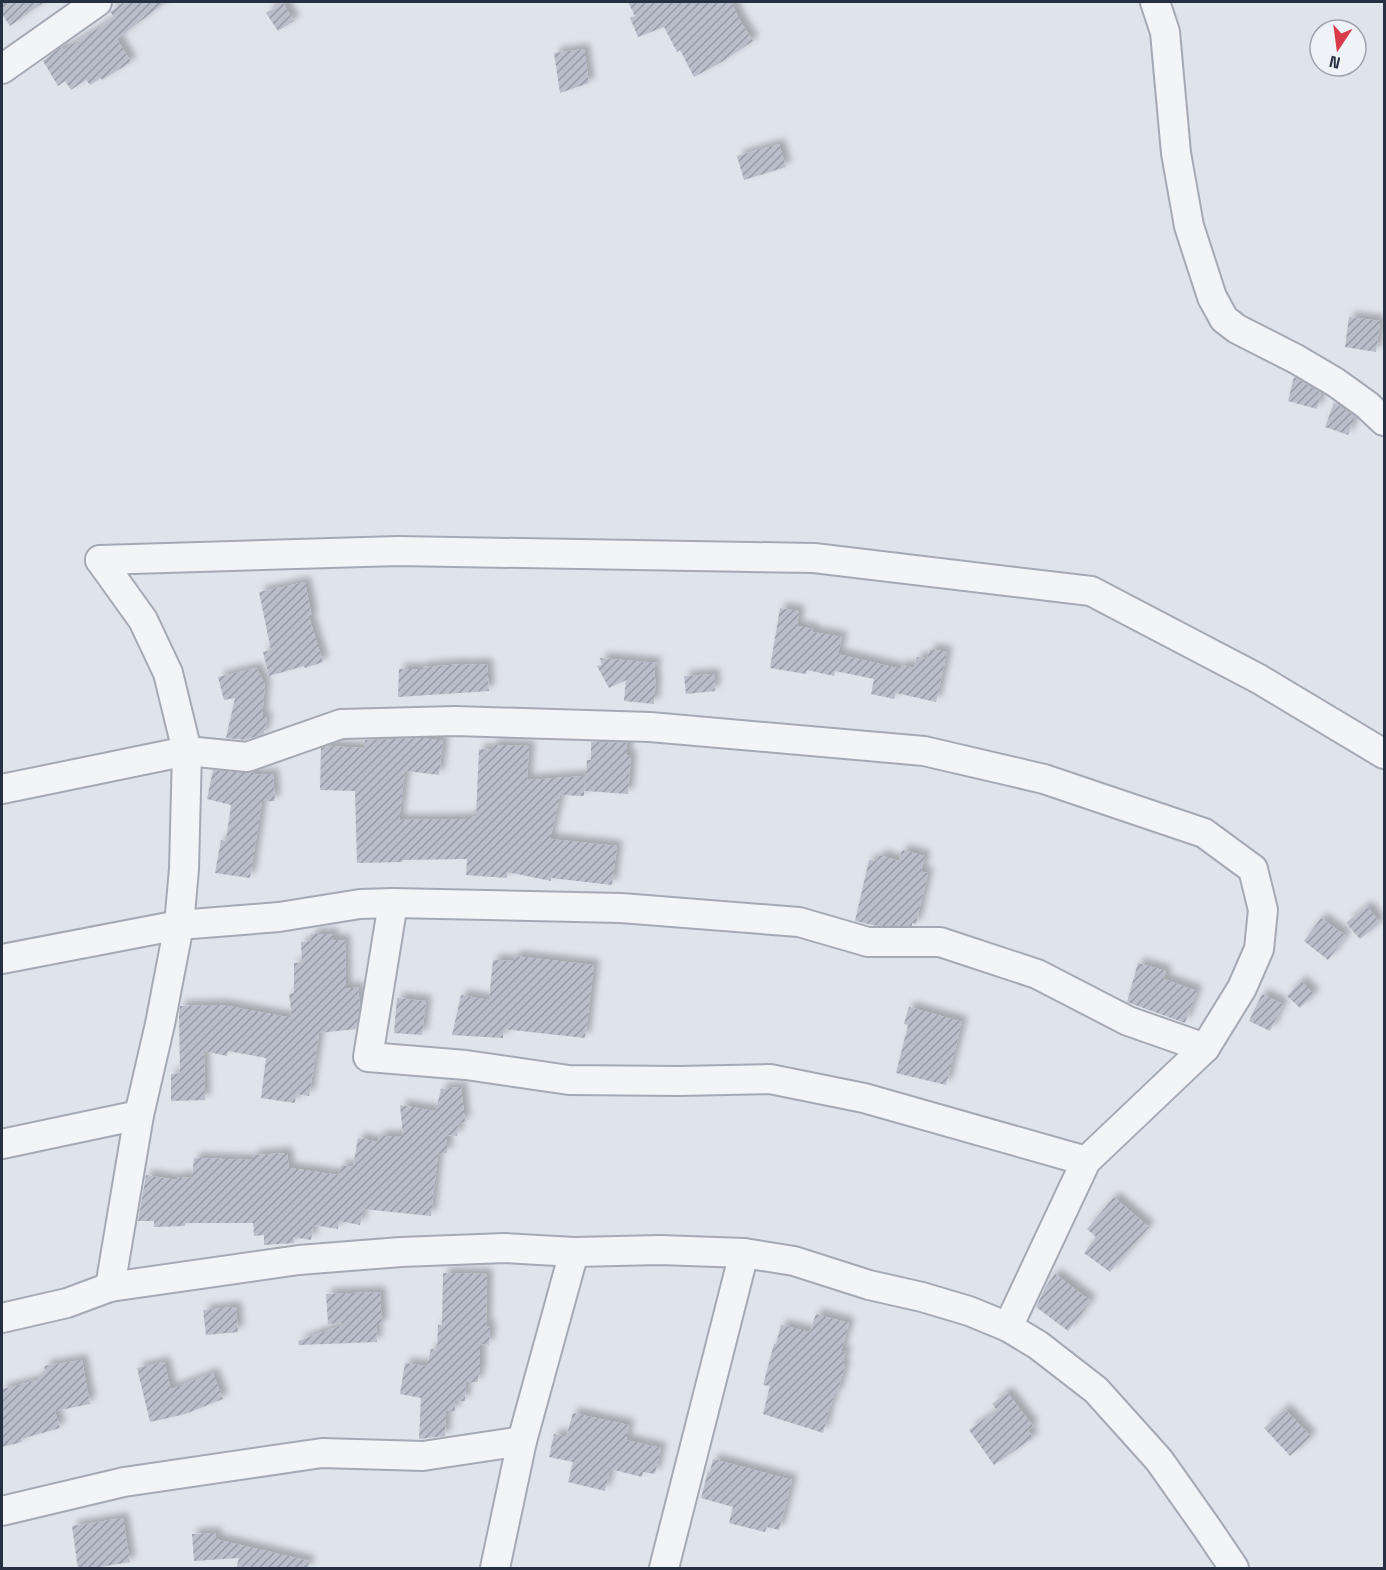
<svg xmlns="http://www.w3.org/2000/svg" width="1386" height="1570" font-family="'Space Grotesk',sans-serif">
	<defs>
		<pattern id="building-hatch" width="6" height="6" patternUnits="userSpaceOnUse" patternTransform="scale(1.5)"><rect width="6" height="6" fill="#b9beca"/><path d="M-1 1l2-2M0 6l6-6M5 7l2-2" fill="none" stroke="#969ba6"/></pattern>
		<filter id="shadow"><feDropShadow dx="5.5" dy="-5.5" stdDeviation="3" flood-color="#0004"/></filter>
	</defs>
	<rect width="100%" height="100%" fill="#dfe3ea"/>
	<g fill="url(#building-hatch)" filter="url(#shadow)">
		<path d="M 2,2 L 44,2 L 10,26 L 2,14 Z"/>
		<path d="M 124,2 L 162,2 L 163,4 L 117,39 L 131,62 L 102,80 L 101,78 L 90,85 L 86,80 L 71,90 L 65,81 L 58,86 L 43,61 L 61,47 L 63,50 L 115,18 L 110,12 Z"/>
		<path d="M 628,2 L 731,2 L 741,22 L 753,41 L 723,61 L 694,77 L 680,50 L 677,52 L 664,27 L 638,37 L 630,18 L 635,16 Z"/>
		<path d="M 283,3 L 294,21 L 278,31 L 266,13 Z"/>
		<path d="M 584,49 L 589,83 L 560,93 L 554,53 Z"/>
		<path d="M 779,144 L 786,167 L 744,180 L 737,156 Z"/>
		<path d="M 1349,317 L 1380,321 L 1376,352 L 1345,347 Z"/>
		<path d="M 1294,377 L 1321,393 L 1317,409 L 1288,401 Z"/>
		<path d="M 1334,403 L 1355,416 L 1348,435 L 1325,427 Z"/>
		<path d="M 305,582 L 312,617 L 309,617 L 323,662 L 305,668 L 304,666 L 269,676 L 263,652 L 271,650 L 259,592 Z"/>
		<path d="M 780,608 L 799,611 L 797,626 L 813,629 L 813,632 L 842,637 L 838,654 L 901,669 L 902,665 L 914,668 L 917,657 L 927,659 L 930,649 L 947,652 L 936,702 L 896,693 L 894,699 L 871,694 L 874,679 L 835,671 L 834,676 L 807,670 L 806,674 L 770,668 Z"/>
		<path d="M 600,658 L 658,663 L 655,665 L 654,678 L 656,678 L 654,704 L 624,701 L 626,680 L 609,688 L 597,666 L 602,665 Z"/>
		<path d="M 463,664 L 463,665 L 487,664 L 489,691 L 398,697 L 399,669 L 423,669 L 423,667 Z"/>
		<path d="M 256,668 L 265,684 L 262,717 L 267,717 L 264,734 L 245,740 L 226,738 L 235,698 L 224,700 L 218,677 Z"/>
		<path d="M 714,674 L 715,691 L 686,694 L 684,676 Z"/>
		<path d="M 423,738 L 443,741 L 439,775 L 405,771 L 399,820 L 470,819 L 470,816 L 476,816 L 479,749 L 492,750 L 492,745 L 529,746 L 527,780 L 585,776 L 584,796 L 560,795 L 550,839 L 617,846 L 612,885 L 551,878 L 551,881 L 507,872 L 507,878 L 466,875 L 467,859 L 402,860 L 402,862 L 357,863 L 355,791 L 320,790 L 321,748 L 327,746 L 364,748 L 365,740 Z"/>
		<path d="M 591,742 L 627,743 L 627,755 L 631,756 L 628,794 L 585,791 L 587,760 L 591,760 Z"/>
		<path d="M 213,770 L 245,773 L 255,772 L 254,775 L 273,774 L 275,801 L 262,801 L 250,878 L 215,873 L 221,840 L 226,841 L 231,805 L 207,799 Z"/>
		<path d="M 902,850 L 925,856 L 921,872 L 928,873 L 916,924 L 912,923 L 912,926 L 877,926 L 855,921 L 869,860 L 877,861 L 879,855 L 899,861 Z"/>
		<path d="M 1367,906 L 1380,923 L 1360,939 L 1346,923 Z"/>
		<path d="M 1321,918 L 1346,936 L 1328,960 L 1304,941 Z"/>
		<path d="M 311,934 L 333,934 L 333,940 L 345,940 L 346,989 L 358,987 L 360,1005 L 356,1029 L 319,1033 L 309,1096 L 296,1094 L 295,1103 L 261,1098 L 266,1058 L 228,1051 L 227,1056 L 204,1051 L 205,1100 L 171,1101 L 171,1074 L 180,1074 L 179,1014 L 180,1006 L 223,1005 L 292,1018 L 289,994 L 294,993 L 294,963 L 302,963 L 301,942 L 311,942 Z"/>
		<path d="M 514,956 L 594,965 L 585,1038 L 503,1029 L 503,1038 L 452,1035 L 461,995 L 489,1000 L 493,960 L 514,961 Z"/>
		<path d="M 1138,963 L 1166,971 L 1164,979 L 1197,991 L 1185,1023 L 1127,1002 Z"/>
		<path d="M 1301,981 L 1314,994 L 1300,1008 L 1287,996 Z"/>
		<path d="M 1262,994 L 1283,1004 L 1270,1031 L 1249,1021 Z"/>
		<path d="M 397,998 L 426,1001 L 422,1035 L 394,1033 Z"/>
		<path d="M 909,1007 L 962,1022 L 946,1085 L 896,1073 L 908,1025 L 904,1024 Z"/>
		<path d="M 461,1087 L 465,1122 L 459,1123 L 457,1136 L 447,1135 L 447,1153 L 438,1153 L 431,1216 L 363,1209 L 360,1225 L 339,1221 L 338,1229 L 313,1225 L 311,1240 L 293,1237 L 294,1243 L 264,1245 L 264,1235 L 254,1236 L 253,1223 L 185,1223 L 185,1226 L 154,1227 L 154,1221 L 138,1221 L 146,1175 L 177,1180 L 177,1177 L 192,1178 L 194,1158 L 253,1160 L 253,1155 L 287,1153 L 289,1168 L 339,1175 L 341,1165 L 353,1167 L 358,1138 L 378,1142 L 379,1136 L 403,1136 L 400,1105 L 436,1111 L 441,1089 Z"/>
		<path d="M 1114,1197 L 1149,1227 L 1110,1272 L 1084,1253 L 1096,1237 L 1087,1229 Z"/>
		<path d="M 443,1273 L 487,1274 L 486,1326 L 490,1326 L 489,1345 L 480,1344 L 480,1373 L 478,1373 L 478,1382 L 466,1382 L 465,1401 L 455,1401 L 455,1411 L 446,1411 L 445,1436 L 419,1439 L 421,1398 L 400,1394 L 405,1363 L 427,1366 L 431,1349 L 437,1350 L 438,1325 L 442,1325 Z"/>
		<path d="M 1055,1274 L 1091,1301 L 1068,1331 L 1036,1307 L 1046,1286 Z"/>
		<path d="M 380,1292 L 382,1325 L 376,1325 L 377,1342 L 299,1345 L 298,1341 L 342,1325 L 342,1323 L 328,1324 L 326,1294 Z"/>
		<path d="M 236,1307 L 238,1332 L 206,1335 L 203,1310 Z"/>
		<path d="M 816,1314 L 849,1323 L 841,1351 L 846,1352 L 842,1364 L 845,1365 L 837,1394 L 834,1394 L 831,1406 L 830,1406 L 823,1433 L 763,1414 L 770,1386 L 763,1385 L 774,1344 L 776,1344 L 781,1325 L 810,1332 Z"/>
		<path d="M 82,1360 L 90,1404 L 55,1411 L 60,1428 L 21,1439 L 22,1442 L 2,1447 L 2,1389 L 38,1380 L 38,1376 L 46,1374 L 44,1366 Z"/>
		<path d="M 164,1362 L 171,1389 L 213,1373 L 223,1399 L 185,1414 L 150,1422 L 137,1368 Z"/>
		<path d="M 1007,1392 L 1033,1426 L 1028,1430 L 1033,1438 L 994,1465 L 969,1430 L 997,1410 L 992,1404 Z"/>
		<path d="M 1285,1409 L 1311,1437 L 1290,1456 L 1264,1428 Z"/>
		<path d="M 573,1413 L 629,1425 L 626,1440 L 661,1448 L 655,1474 L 643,1472 L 642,1477 L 610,1469 L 605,1491 L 568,1482 L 573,1462 L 549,1457 L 554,1434 L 566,1437 Z"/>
		<path d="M 713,1459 L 792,1480 L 779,1530 L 767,1527 L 765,1532 L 729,1523 L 733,1507 L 701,1498 L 708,1471 L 710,1472 Z"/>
		<path d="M 123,1518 L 130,1562 L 89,1569 L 78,1569 L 72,1526 Z"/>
		<path d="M 216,1533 L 216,1539 L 309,1561 L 308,1569 L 236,1569 L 239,1558 L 194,1561 L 192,1534 Z"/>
	</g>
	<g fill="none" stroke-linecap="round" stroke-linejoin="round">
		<defs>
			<g id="minor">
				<path d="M 1155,2 L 1165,32 L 1176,153 L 1189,226 L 1212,297 L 1224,319 L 1237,329 L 1296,359 L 1335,382 L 1367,405 L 1384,421"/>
				<path d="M 2,69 L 97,2"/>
				<path d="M 100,560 L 398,551 L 814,558 L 1091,591 L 1259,679 L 1384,754"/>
				<path d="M 100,560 L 143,620 L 168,673 L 187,751 L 184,869 L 179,925 L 160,1024 L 139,1115 L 110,1287"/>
				<path d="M 2,789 L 187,751 L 247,757 L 341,724 L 455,721 L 650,727 L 924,751 L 1044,779 L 1204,833 L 1253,869 L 1263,910 L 1259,949 L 1242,988 L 1205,1048 L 1086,1161 L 1008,1327"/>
				<path d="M 393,903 L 368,1057 L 466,1065 L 569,1080 L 678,1081 L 770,1079 L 864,1098 L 1086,1161"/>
				<path d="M 2,959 L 179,925 L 279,917 L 360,904 L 393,903 L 621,908 L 799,922 L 868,942 L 940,942 L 1037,974 L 1128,1021 L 1205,1048"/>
				<path d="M 2,1144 L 139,1115"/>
				<path d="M 2,1318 L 67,1303 L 110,1287 L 299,1260 L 401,1252 L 505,1248 L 574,1252 L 660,1250 L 744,1253 L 794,1261 L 869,1285 L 922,1297 L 969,1311 L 1008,1327 L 1038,1345 L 1096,1390 L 1159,1460 L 1207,1528 L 1234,1568"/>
				<path d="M 2,1511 L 124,1482 L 322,1453 L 423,1456 L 522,1441"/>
				<path d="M 495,1568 L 522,1441 L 574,1252"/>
				<path d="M 664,1568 L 744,1253"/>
			</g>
		</defs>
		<use href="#minor" stroke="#a4a9b4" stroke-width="32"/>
		<use href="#minor" stroke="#f2f4f8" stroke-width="28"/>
	</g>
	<rect width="1386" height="1570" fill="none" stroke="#272f42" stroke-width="6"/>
	<g transform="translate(1338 48) rotate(193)"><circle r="28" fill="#eff2f7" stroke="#9fa4af" stroke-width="1.5"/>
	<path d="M0-4.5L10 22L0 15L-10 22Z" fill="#d83b4a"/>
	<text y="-9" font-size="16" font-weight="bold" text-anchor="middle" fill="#272f42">N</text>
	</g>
</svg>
